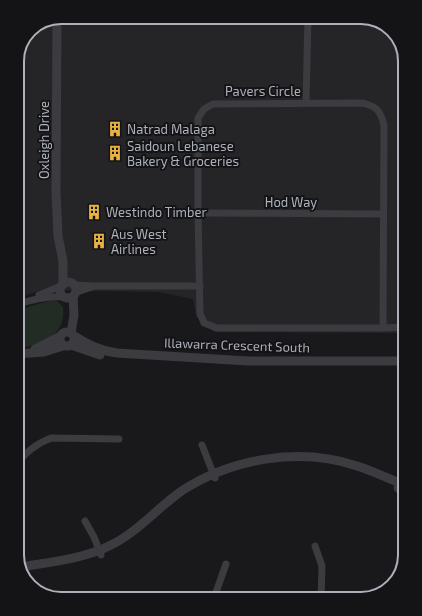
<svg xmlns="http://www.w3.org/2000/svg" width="422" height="616" font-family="'Exo 2',sans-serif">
	<rect width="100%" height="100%" fill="#19191b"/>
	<path fill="#252528" d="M 61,17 L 364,17 L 385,24 L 399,39 L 405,61 L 405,333 L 214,332 L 196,317 L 193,299 L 159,292 L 44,290 L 17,297 L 17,58 L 32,28 Z"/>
	<path fill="#232b25" d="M 49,301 L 57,301 L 63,307 C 67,335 41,346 17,348 L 17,310 Z"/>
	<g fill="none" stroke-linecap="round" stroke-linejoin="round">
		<g stroke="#3b3b40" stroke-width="7">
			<path d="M 306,103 L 308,17"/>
			<path d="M 198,213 L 383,214"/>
			<path d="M 74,285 L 94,286 L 200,286"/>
			<path d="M 75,294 L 77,292 L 92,287"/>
			<path d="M 39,295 L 61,286"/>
			<path d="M 17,305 C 33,299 47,296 64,297"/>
			<path d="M 383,328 L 384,125 C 380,110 377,107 363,103 L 213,104 L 204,109 L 198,118 L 198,213 L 200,313 L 204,323 L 217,328 L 383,328 L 405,327"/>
			<path d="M 202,445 L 215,478"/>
			<path d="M 17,466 C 23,453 38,443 51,438 L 119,439"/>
			<path d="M 85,521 L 94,537 L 101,555"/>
			<path d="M 315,546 L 322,566 L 321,599"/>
			<path d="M 214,598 L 226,564"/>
			<path d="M 187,599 L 192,597 L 214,598 L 217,599"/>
		</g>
		<g stroke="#3b3b40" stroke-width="9">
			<path d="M 57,19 L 56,192 L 58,236 L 63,261 L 63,285"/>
			<circle cx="68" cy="290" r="8"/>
			<circle cx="67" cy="339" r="7"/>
			<path d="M 71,333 L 74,315 L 73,296"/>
			<path d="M 73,335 C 87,344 100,351 117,353 L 248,361 L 405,361"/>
			<path d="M 71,345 L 100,355"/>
			<path d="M 35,349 L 59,337"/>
			<path d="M 17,354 L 44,352 L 63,346"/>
			<path d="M 398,488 L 405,475"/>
			<path d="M 20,567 C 50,562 84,559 111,545 C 138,532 158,507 183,490 C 233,458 300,447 357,466 C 373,471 389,479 405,485"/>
		</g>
	</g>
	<defs>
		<symbol id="building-bare" viewBox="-9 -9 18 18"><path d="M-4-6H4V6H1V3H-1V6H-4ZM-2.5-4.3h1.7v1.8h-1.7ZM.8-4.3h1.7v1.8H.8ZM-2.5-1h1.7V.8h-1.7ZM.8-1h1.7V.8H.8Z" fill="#e9b344" stroke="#141417" stroke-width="2.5" paint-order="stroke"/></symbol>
	</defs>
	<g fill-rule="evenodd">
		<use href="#building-bare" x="104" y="118" width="22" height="22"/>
		<use href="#building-bare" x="104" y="142" width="22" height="22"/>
		<use href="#building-bare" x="83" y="201" width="22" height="22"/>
		<use href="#building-bare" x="88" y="230" width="22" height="22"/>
	</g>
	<g text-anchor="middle" stroke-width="4" stroke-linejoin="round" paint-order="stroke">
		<g font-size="13" fill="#adb1ba" stroke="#141417">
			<text x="263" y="96">Pavers Circle</text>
			<text transform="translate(44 140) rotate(-90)" y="5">Oxleigh Drive</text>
			<text x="291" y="207">Hod Way</text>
			<text transform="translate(237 345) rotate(2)" y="5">Illawarra Crescent South</text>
		</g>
		<g font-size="13" fill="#adb1ba" stroke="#141417" text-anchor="start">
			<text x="127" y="134">Natrad Malaga</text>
			<text x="127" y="151">Saidoun Lebanese<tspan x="127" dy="15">Bakery &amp; Groceries</tspan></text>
			<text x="106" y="217">Westindo Timber</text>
			<text x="111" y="239">Aus West<tspan x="111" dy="15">Airlines</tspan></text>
		</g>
	</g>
	<path d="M0 0H422V616H0ZM61 24H361A37 37 0 0 1 398 61V555A37 37 0 0 1 361 592H61A37 37 0 0 1 24 555V61A37 37 0 0 1 61 24Z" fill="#141417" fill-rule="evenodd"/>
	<path fill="none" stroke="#adb1ba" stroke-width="2" d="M61 24H361A37 37 0 0 1 398 61V555A37 37 0 0 1 361 592H61A37 37 0 0 1 24 555V61A37 37 0 0 1 61 24Z"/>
</svg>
